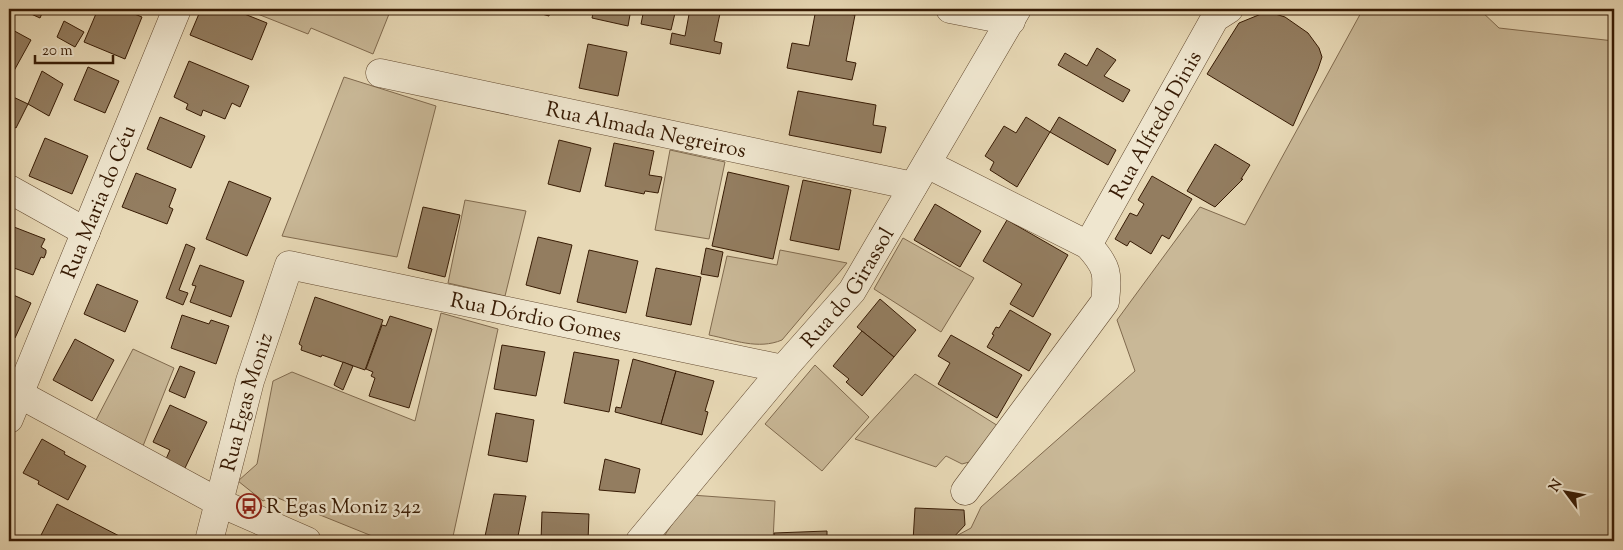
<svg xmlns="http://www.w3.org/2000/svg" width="1623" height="550" font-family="'Sorts Mill Goudy',serif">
	<rect width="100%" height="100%" fill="#e7d8b5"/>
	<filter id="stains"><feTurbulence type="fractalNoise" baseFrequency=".004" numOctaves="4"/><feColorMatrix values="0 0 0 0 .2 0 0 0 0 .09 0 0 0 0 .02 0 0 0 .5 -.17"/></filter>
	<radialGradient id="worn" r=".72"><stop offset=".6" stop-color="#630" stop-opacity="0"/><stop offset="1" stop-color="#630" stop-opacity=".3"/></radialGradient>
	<g fill="#c9b897" stroke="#806a4e">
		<path d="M 245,9 L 391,9 L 373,54 L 311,28 L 308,34 Z"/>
		<path d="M 1363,9 L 1479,9 L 1499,28 L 1614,41 L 1614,541 L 947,541 L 971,528 L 981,507 L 1135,371 L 1117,320 L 1200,207 L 1245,225 Z"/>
		<path d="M 344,77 L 436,106 L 397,257 L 282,236 Z"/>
		<path d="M 670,150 L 725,162 L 709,239 L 655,230 Z"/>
		<path d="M 465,200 L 526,211 L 505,296 L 448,283 Z"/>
		<path d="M 903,238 L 974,278 L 941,332 L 874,289 Z"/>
		<path d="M 780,250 L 847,263 L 782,340 C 758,350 734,340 709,335 L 727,256 L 777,265 Z"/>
		<path d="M 441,313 L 498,329 L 452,541 L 410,541 L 377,538 L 273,496 L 263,501 L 238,481 L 257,464 L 273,381 L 292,372 L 415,421 Z"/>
		<path d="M 133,349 L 174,368 L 143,446 L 95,422 Z"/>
		<path d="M 815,365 L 869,417 L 822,471 L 765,424 Z"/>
		<path d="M 915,374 L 1003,429 L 973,461 L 962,464 L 946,456 L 936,467 L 855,439 Z"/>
		<path d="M 691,495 L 775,501 L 773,541 L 661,541 Z"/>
	</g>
	<g fill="#937d60" stroke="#371b04">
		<path d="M 20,9 L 44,9 L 40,18 Z"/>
		<path d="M 98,9 L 122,9 L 142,17 L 125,59 L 84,42 Z"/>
		<path d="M 201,9 L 232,9 L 267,23 L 252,60 L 190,35 Z"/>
		<path d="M 524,9 L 550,9 L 549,16 Z"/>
		<path d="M 594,9 L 631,9 L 628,26 L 592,18 Z"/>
		<path d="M 644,9 L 676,9 L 671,30 L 641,24 Z"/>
		<path d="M 690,9 L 721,9 L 714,41 L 722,43 L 720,54 L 670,44 L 672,33 L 685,36 Z"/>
		<path d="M 816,9 L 855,15 L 846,61 L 856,63 L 852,80 L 787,68 L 792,43 L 809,46 Z"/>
		<path d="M 1272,13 L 1285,17 L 1308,33 L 1319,48 L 1322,57 L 1318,69 L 1293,126 L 1207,74 L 1239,23 L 1261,14 Z"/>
		<path d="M 64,21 L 84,32 L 75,47 L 57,37 Z"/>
		<path d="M 9,28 L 31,40 L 10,78 L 9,77 Z"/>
		<path d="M 588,44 L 627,52 L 618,96 L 579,88 Z"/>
		<path d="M 1097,48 L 1116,60 L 1104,76 L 1130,90 L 1123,102 L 1058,65 L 1065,53 L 1087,66 Z"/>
		<path d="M 189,61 L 249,86 L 240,107 L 232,103 L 225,119 L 203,110 L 201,116 L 186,109 L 188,104 L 174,97 Z"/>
		<path d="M 88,67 L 119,81 L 105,113 L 74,100 Z"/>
		<path d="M 42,71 L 63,84 L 49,116 L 28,104 Z"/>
		<path d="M 798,91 L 876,105 L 873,125 L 886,127 L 881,153 L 789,135 Z"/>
		<path d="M 9,95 L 28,104 L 16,128 L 9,124 Z"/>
		<path d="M 160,117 L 205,136 L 191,168 L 147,149 Z"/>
		<path d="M 1026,117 L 1050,132 L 1017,187 L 990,170 L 994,162 L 985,156 L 1004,126 L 1016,133 Z"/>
		<path d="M 1059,117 L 1116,150 L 1108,165 L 1050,132 Z"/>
		<path d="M 45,138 L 88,156 L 72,194 L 29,176 Z"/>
		<path d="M 559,140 L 591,148 L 580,192 L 548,184 Z"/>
		<path d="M 614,143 L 654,151 L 649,175 L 662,177 L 658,193 L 645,191 L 644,194 L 605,186 Z"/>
		<path d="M 1215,144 L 1250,165 L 1241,179 L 1243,179 L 1215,207 L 1187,191 Z"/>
		<path d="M 728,172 L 789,186 L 773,259 L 712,246 Z"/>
		<path d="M 136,173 L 176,189 L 169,207 L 173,209 L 167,224 L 122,207 Z"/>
		<path d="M 1152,176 L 1192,199 L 1169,239 L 1162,235 L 1151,254 L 1130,241 L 1127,246 L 1115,239 L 1130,213 L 1137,216 L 1144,204 L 1138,200 Z"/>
		<path d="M 803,180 L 851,190 L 839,250 L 790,240 Z"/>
		<path d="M 229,181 L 271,198 L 247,256 L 206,239 Z"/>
		<path d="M 935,204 L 981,231 L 960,267 L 914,240 Z"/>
		<path d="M 423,207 L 460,215 L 445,277 L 408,268 Z"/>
		<path d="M 1007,220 L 1068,255 L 1033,317 L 1010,304 L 1022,284 L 983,261 Z"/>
		<path d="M 14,227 L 45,239 L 41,247 L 46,250 L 46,253 L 44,258 L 41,257 L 33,275 L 14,268 L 12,273 L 9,272 L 9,238 Z"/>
		<path d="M 538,237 L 572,245 L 560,294 L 526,285 Z"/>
		<path d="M 186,244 L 195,248 L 179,290 L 188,293 L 183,305 L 166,298 Z"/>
		<path d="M 706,248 L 723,252 L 718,277 L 701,274 Z"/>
		<path d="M 589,250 L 638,261 L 626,313 L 577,302 Z"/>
		<path d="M 200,265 L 244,281 L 231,317 L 190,302 L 196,286 L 192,285 Z"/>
		<path d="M 656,268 L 701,277 L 691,325 L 646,316 Z"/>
		<path d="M 97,284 L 138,301 L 125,332 L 84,314 Z"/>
		<path d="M 9,293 L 31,303 L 15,338 L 9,335 Z"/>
		<path d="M 315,297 L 383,320 L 365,370 L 322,355 L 321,357 L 301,350 L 302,346 L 299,344 Z"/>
		<path d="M 880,299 L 916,330 L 894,357 L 857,327 Z"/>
		<path d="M 1010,310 L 1051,334 L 1029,371 L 987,347 L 994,335 L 992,334 L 996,327 L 999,328 Z"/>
		<path d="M 182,315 L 209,324 L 211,320 L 229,326 L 216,364 L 171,348 Z"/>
		<path d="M 390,316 L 432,329 L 409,408 L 369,396 L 375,378 L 371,376 L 373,372 L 366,369 L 382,325 L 386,326 Z"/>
		<path d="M 862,331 L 894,357 L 862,396 L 846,382 L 849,379 L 833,366 Z"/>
		<path d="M 951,335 L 1022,375 L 997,418 L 938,384 L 950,363 L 938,356 Z"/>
		<path d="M 75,339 L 114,360 L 92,401 L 53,380 Z"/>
		<path d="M 502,345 L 545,352 L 536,396 L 494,389 Z"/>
		<path d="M 574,352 L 619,360 L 609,412 L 564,403 Z"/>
		<path d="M 633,359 L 676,371 L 661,424 L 615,412 L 616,407 L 621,408 Z"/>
		<path d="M 343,362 L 353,366 L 343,390 L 334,385 Z"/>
		<path d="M 180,366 L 195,372 L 185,398 L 169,391 Z"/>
		<path d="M 676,371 L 714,381 L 705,411 L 708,412 L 702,435 L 661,424 Z"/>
		<path d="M 170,405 L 207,422 L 185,468 L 166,459 L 170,450 L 153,442 Z"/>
		<path d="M 496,413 L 534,420 L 527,462 L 488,455 Z"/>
		<path d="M 42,439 L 65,452 L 64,454 L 86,466 L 68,500 L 38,484 L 39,481 L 23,473 Z"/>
		<path d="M 605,459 L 640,469 L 635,493 L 599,490 Z"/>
		<path d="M 494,494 L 526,496 L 517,541 L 484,541 Z"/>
		<path d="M 57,504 L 129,541 L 38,541 Z"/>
		<path d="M 915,508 L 964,510 L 965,525 L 952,539 L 941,538 L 942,541 L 913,541 Z"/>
		<path d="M 542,512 L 589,514 L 588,541 L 541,541 Z"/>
		<path d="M 827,531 L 827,541 L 775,541 L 774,533 Z"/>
	</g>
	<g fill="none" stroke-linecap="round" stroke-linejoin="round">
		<defs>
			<g id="minor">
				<path d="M 950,9 L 1011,21"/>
				<path id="s1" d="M 380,73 L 913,186"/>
				<path d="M 927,164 L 1088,245 C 1108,267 1108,273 1105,302 L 965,491"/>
				<path d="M 9,189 L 86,232"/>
				<path id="s2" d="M 1088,245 L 1215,18 L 1229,9"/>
				<path d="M 19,394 L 220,503 L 307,541"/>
				<path id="s3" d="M 9,419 L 177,9"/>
				<path id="s4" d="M 209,541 L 250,381 L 289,265 L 783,369"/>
			</g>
			<g id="tertiary">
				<path id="s5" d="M 640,541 L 783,369 L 852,291 L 1017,9"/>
			</g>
		</defs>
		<use href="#minor" stroke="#634a30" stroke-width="29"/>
		<use href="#tertiary" stroke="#634a30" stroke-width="29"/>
		<use href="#minor" stroke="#efe6cf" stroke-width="28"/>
		<use href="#tertiary" stroke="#efe6cf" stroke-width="28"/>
	</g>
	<defs>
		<symbol id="bus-ring" viewBox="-11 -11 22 22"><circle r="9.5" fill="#efe6cf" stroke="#8f2418" stroke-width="1.5"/><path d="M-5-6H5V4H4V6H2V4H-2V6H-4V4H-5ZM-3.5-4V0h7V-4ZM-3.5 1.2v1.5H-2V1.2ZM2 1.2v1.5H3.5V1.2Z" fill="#8f2418"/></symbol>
	</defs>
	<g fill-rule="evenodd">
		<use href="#bus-ring" x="235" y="492" width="28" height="28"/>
	</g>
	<g text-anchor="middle" stroke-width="4.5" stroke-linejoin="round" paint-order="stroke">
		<g font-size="21" fill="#371b04" stroke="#efe6cf">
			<text dy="7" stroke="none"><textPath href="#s2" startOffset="138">Rua Alfredo Dinis</textPath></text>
			<text dy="7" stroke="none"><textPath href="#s1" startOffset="272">Rua Almada Negreiros</textPath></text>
			<text dy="7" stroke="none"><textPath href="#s3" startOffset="235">Rua Maria do Céu</textPath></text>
			<text dy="7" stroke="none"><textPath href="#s5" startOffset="328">Rua do Girassol</textPath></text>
			<text dy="7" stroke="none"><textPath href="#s4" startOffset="540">Rua Dórdio Gomes</textPath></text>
			<text dy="7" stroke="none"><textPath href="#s4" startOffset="144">Rua Egas Moniz</textPath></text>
		</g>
		<g font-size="21" fill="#371b04" stroke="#efe6cf" text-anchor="start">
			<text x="266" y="513">R Egas Moniz 342</text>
		</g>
	</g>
	<rect width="1623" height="550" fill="none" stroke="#e7d8b5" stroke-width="30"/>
	<rect x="10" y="10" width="1603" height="530" fill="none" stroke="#371b04" stroke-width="2.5"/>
	<rect x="15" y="15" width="1593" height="520" fill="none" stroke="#371b04"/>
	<g transform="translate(1566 492) rotate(302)" stroke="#efe6cf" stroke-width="4" paint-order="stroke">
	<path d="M0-4L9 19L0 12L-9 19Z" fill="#371b04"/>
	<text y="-8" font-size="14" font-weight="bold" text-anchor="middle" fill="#371b04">N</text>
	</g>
	<path d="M35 55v8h78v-8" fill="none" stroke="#371b04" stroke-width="2.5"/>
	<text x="42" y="55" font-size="15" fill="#371b04" stroke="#efe6cf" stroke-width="4" paint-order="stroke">20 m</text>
	<rect width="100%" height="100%" filter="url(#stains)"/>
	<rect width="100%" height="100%" fill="url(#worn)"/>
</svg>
